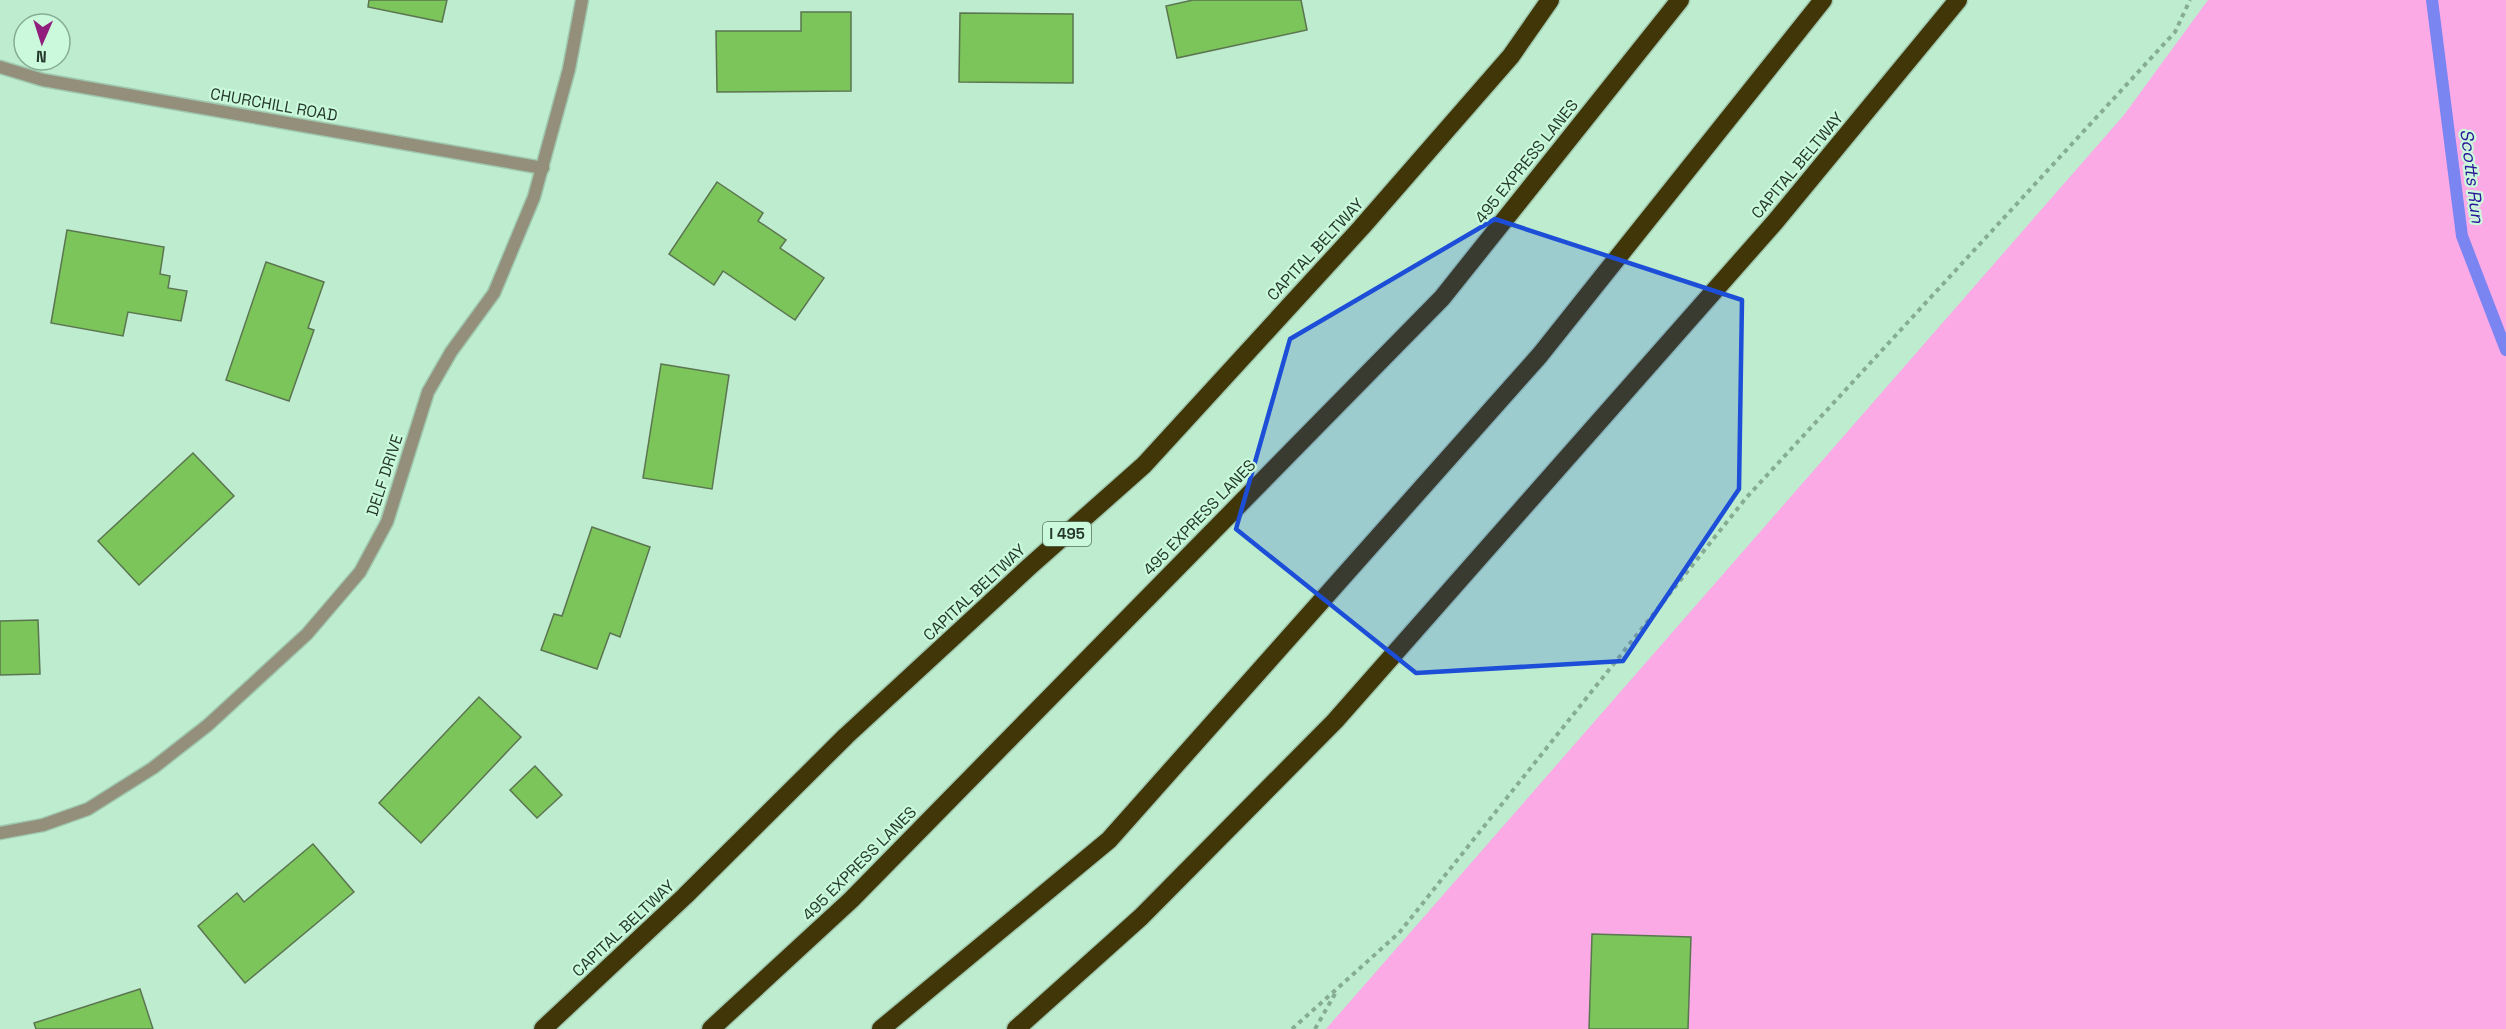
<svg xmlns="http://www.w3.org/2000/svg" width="2506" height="1029" font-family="'Space Grotesk',sans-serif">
	<rect width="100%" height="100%" fill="#bdecce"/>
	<path fill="#fbaae6" d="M 2208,0 L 2506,0 L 2506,1029 L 1326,1029 L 2124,115 Z"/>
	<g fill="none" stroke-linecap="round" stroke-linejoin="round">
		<path stroke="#7a85f2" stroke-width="12" d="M 2432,0 L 2462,236 L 2506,350"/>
	</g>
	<g fill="#7cc55a" stroke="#5b7551" stroke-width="1.5">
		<path d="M 369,0 L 447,0 L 442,22 L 368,7 Z"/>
		<path d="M 1193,0 L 1301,0 L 1307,30 L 1177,58 L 1166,6 Z"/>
		<path d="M 801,12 L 851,12 L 851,91 L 717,92 L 716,31 L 801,31 Z"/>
		<path d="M 960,13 L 1073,14 L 1073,83 L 959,82 Z"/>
		<path d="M 717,182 L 763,213 L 758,221 L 786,240 L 780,248 L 824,278 L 795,320 L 723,271 L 714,285 L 669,254 Z"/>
		<path d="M 67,230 L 164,247 L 160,274 L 170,276 L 168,288 L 187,291 L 181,321 L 128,312 L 123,336 L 51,323 Z"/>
		<path d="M 266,262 L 324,282 L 308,328 L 314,330 L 289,401 L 226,380 Z"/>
		<path d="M 661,364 L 729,375 L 712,489 L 643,478 Z"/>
		<path d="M 193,453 L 234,496 L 139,585 L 98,541 Z"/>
		<path d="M 592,527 L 650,547 L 620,637 L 610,633 L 597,669 L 541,650 L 554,614 L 562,616 Z"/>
		<path d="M 38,620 L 40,674 L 0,675 L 0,621 Z"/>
		<path d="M 479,697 L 521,737 L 421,843 L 379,803 Z"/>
		<path d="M 535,766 L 562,795 L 537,818 L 510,790 Z"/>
		<path d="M 313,844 L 354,892 L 245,983 L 198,926 L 237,893 L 244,902 Z"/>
		<path d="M 1592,934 L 1691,937 L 1688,1029 L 1589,1029 Z"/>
		<path d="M 140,989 L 153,1029 L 36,1029 L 34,1023 Z"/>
	</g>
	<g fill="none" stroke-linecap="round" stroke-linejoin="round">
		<defs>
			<g id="street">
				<path d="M 0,67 L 43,80 L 543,168"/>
				<path d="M 0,833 L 43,825 L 88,809 L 153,768 L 208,725 L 307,634 L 360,572 L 387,522 L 428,392 L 451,352 L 494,293 L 534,197 L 569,69 L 582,0"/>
			</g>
			<g id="highway">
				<path d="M 543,1029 L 685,896 L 846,736 L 1029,567 L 1144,465 L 1361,228 L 1511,56 L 1550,0"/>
				<path d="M 711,1029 L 851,900 L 1442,298 L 1680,0"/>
				<path d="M 881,1029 L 1109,840 L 1540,355 L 1823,0"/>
				<path d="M 1016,1029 L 1141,917 L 1335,721 L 1775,222 L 1958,0"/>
			</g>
		</defs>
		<use href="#street" stroke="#9fc8ae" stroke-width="15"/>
		<use href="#highway" stroke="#9fc8ae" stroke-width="21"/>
		<g stroke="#87ac94" stroke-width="4" stroke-dasharray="4.5 4.5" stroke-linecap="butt">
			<path d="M 1292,1029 L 1399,933 L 1746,498 L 2175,32 L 2190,0"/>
			<path d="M 1315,1029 L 1336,992"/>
		</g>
		<use href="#street" stroke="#938f7b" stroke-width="12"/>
		<use href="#highway" stroke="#403608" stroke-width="18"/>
	</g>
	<path fill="#1d4ed8" fill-opacity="0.2" stroke="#1d4ed8" stroke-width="4.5" stroke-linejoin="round" d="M 1495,219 L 1742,300 L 1739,489 L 1623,661 L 1416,673 L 1236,529 L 1290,339 Z"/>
	<g text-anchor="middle" stroke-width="4.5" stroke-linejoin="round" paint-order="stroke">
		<rect fill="#caf9db" stroke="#567260" stroke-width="1.5" x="1043" y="522" width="48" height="24" rx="4.5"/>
		<g font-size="15" font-weight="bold" fill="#25382c">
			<text x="1067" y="539">I 495</text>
		</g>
		<g font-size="16" fill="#25382c" stroke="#caf9db">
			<text transform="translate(274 104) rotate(10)" y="6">CHURCHILL ROAD</text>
			<text transform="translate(1526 161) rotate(-51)" y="6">495 EXPRESS LANES</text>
			<text transform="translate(1797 165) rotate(-50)" y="6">CAPITAL BELTWAY</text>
			<text transform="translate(1315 249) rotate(-47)" y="6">CAPITAL BELTWAY</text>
			<text transform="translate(384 475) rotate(-72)" y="6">DELF DRIVE</text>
			<text transform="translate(1199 517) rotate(-46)" y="6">495 EXPRESS LANES</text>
			<text transform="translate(974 592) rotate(-43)" y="6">CAPITAL BELTWAY</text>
			<text transform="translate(859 863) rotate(-45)" y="6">495 EXPRESS LANES</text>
			<text transform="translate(623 928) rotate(-43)" y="6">CAPITAL BELTWAY</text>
		</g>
		<g font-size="18" font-style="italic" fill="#2b1798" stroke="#caf9db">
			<text transform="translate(2472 176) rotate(83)" y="6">Scotts Run</text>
		</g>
	</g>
	<g transform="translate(42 42) rotate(183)"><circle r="28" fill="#caf9db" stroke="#88ac95" stroke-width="1.5"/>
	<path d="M0-4.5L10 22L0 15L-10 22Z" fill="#911d7c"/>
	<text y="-9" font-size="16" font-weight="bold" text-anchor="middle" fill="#25382c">N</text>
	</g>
</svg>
